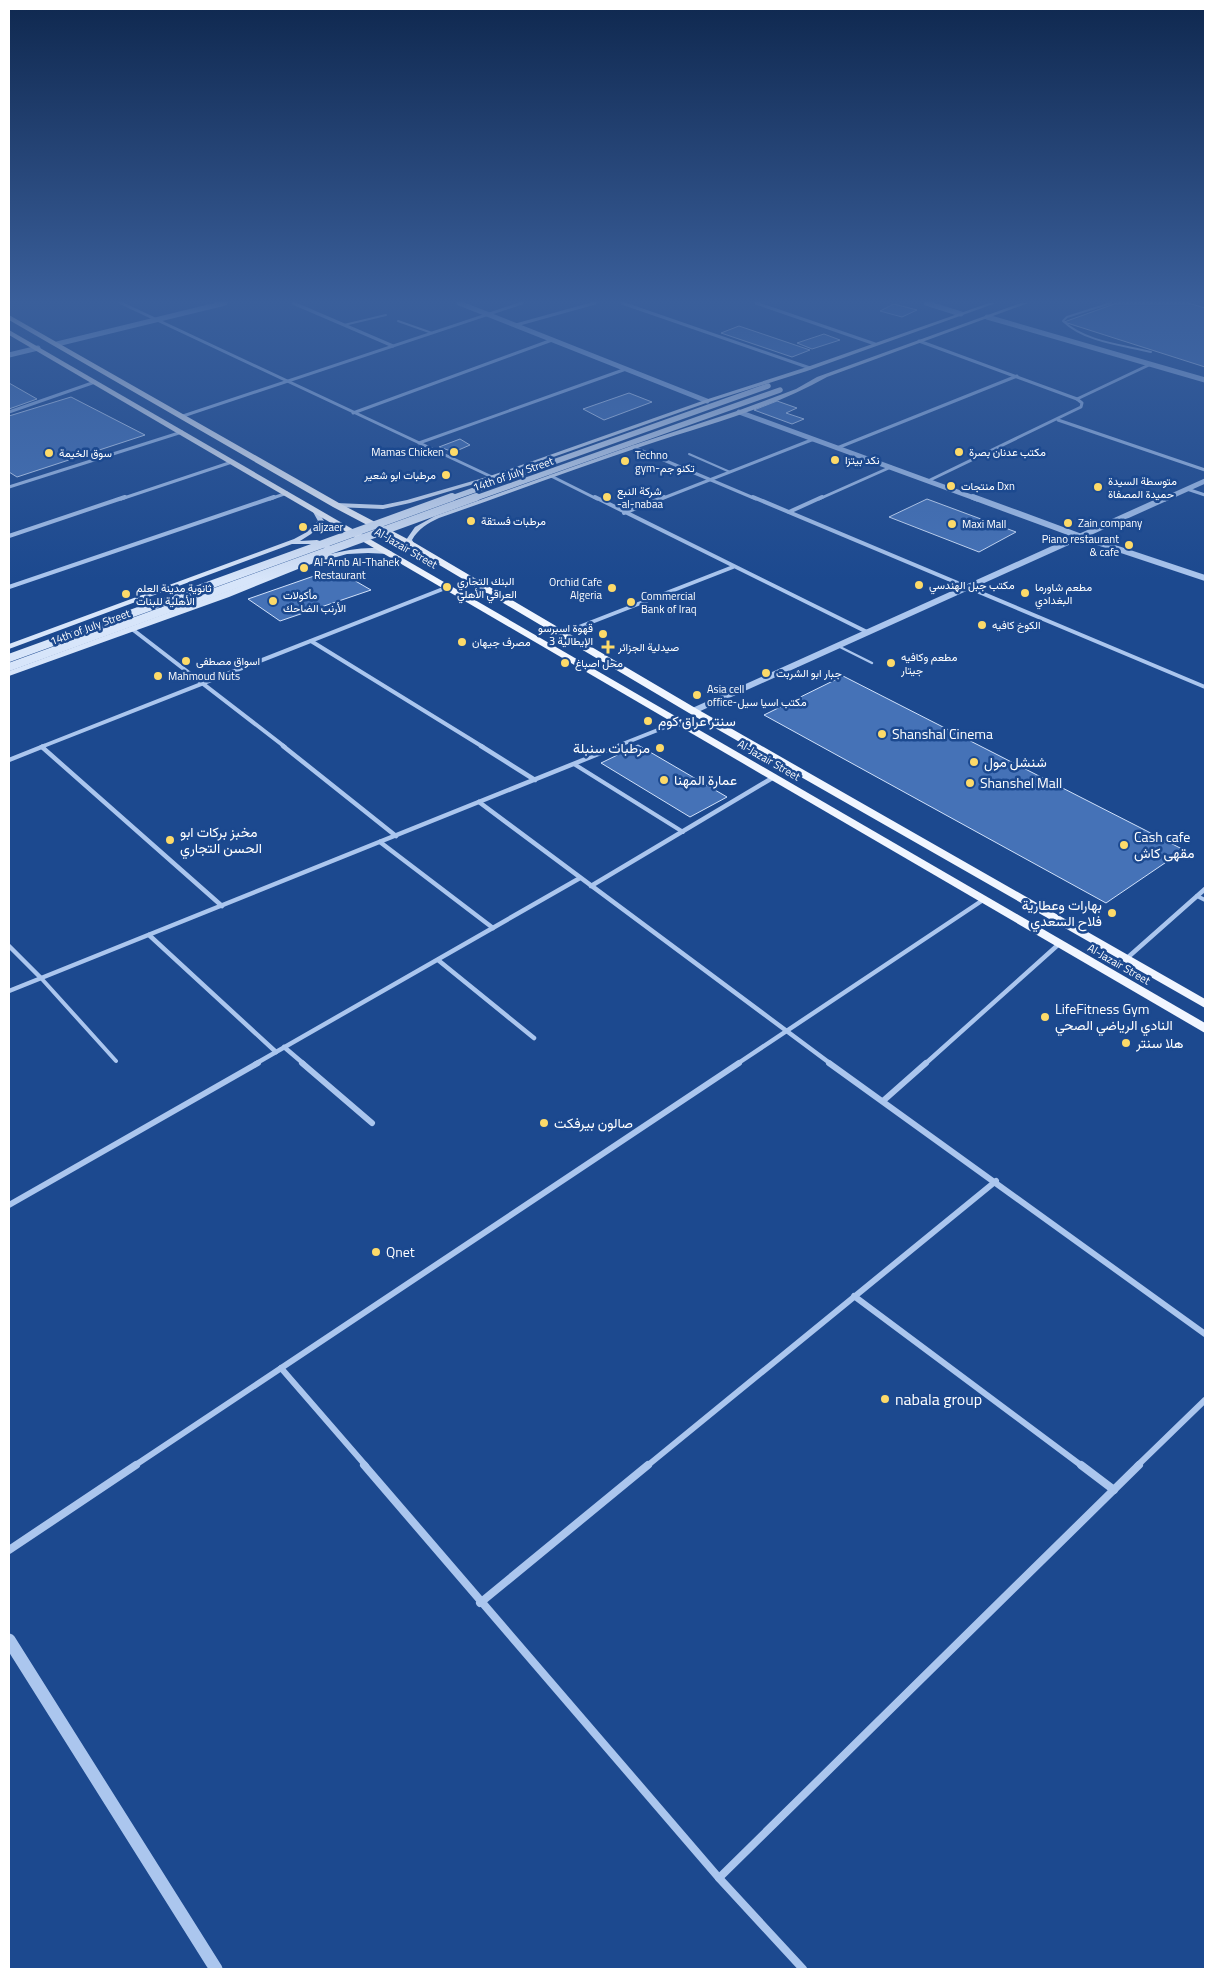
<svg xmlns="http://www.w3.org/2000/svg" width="1214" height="1978" font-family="'Titillium Web',Vazirmatn,sans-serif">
	<rect width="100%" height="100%" fill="#1c498f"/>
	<g fill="#4572b7" stroke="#d1e1fa">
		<path d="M 1117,303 L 1188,303 L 1205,308 L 1205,367 L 1064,322 Z"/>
		<path d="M 894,304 L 917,310 L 902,317 L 880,311 Z"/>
		<path d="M 739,326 L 810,350 L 792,357 L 721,333 Z"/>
		<path d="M 824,334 L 840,340 L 812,349 L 797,343 Z"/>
		<path d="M 9,383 L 37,399 L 9,409 Z"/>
		<path d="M 629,393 L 652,402 L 604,420 L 583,409 Z"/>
		<path d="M 71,397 L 145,435 L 17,477 L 9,472 L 9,416 Z"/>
		<path d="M 777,401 L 797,408 L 786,413 L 804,419 L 792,424 L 754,410 Z"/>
		<path d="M 460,439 L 470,445 L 454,452 L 439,447 Z"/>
		<path d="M 927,499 L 1016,532 L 979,552 L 889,517 Z"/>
		<path d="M 333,573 L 345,575 L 371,590 L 280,621 L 248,599 L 314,576 Z"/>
		<path d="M 843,676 L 1184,850 L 1106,903 L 764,715 Z"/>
		<path d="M 638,745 L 727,797 L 690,817 L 601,763 Z"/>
	</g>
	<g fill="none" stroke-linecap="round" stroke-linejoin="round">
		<g stroke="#abc6ee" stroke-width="2">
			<path d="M 1111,303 L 1067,317 L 1063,321 C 1085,342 1123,345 1151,352"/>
			<path d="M 398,321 L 432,333"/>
			<path d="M 344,325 L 386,315"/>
			<path d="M 689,454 L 730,472"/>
		</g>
		<path stroke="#abc6ee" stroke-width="2.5" d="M 838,646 L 872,663"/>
		<g stroke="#abc6ee" stroke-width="4">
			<path d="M 574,764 L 683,832"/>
			<path d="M 1197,896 L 1205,900"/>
			<path d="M 41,978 L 116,1061"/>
		</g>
		<g stroke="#abc6ee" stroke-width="3">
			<path d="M 121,303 L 492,477"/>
			<path d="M 293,303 L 393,346"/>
			<path d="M 622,303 L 810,368"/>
			<path d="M 756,303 L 875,344"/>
			<path d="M 516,325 L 595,303"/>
			<path d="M 919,341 L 1077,399 L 1082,403 L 1081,407 L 928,481"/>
			<path d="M 1077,399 L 1151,364"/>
			<path d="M 9,412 L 95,382"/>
			<path d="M 353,413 L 552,340"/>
			<path d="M 183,416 L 522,303"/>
			<path d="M 1058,420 L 1205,470"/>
			<path d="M 419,443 L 626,369"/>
			<path d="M 633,447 L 756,499"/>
			<path d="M 837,448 L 1017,376"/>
			<path d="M 551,476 L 597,499"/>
			<path d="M 9,487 L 182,432"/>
			<path d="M 1187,489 L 1205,495"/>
			<path d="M 121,499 L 232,462"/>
			<path d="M 270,499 L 287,493"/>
			<path d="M 661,499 L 814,439"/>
			<path d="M 819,499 L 891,467"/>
		</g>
		<g stroke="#abc6ee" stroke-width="4">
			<path d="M 595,497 L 867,632"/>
			<path d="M 753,497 L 1205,687"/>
			<path d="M 789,512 L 822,497"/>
			<path d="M 624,513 L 664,497"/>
			<path d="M 9,536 L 125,497"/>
			<path d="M 9,587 L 274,497"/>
			<path d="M 132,629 L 285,747"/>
			<path d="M 561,634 L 733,567"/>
			<path d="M 311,641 L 483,747"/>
			<path d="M 41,747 L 448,587"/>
			<path d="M 615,747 L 678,722"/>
		</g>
		<g stroke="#abc6ee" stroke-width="4.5">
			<path d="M 283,746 L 396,836"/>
			<path d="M 481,746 L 535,780"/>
			<path d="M 42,747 L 222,906"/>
			<path d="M 9,760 L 44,746"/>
			<path d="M 479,802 L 831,1064"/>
			<path d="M 380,842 L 493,928"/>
			<path d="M 591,886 L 774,777"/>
			<path d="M 149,935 L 276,1052"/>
			<path d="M 9,946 L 41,978"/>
			<path d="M 1126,959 L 1205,889"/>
			<path d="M 438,960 L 534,1038"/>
			<path d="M 9,991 L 618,746"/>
			<path d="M 284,1047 L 304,1064"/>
			<path d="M 255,1064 L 580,878"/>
			<path d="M 737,1064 L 983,900"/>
			<path d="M 925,1064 L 1059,944"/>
		</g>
		<g stroke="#abc6ee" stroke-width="6">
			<path d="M 302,1063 L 372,1123"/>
			<path d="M 829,1063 L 1205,1334"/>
			<path d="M 883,1101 L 926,1063"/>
			<path d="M 9,1205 L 258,1063"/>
			<path d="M 854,1296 L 1082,1466"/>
			<path d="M 281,1368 L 366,1466"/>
			<path d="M 134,1466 L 739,1063"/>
			<path d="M 647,1466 L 996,1181"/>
			<path d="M 1137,1466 L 1205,1400"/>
		</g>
		<g stroke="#abc6ee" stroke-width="8">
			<path d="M 364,1465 L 719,1878 L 803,1969"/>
			<path d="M 1081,1465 L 1114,1490"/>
			<path d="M 9,1550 L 136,1465"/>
			<path d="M 480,1603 L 648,1465"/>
			<path d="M 719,1878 L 1139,1465"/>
		</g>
		<g stroke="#abc6ee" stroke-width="5">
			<path d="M 459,303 L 707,401"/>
			<path d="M 926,303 L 961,314"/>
			<path d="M 987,317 L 1205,380"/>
			<path d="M 57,344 L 225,303"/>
			<path d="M 9,355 L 38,348"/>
			<path d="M 739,412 L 977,499"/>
			<path d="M 1165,499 L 1205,481"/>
		</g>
		<g stroke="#abc6ee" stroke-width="6">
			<path d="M 973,497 L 1079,536 L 1205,578"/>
			<path d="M 693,711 L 1168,497"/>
		</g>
		<path stroke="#abc6ee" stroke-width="13" d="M 9,1640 L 216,1969"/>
		<g fill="#d7e5fa" fill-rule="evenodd">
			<path d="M 989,303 L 996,303 L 807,371 L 709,402 L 494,478 L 410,503 L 383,509 L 336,507 L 333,505 L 336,503 L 383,505 L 407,500 L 490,476 L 705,400 L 810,366 Z"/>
			<path d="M 1021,303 L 1028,303 L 827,377 C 773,408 706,425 646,445 C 577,468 508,494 439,518 C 428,523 418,529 412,540 L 415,545 L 414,546 L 410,546 L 406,540 L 415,527 L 435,516 L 631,446 L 737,411 L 796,389 L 817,377 Z"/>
			<path d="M 314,511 L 318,511 L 324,521 L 311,534 L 300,541 L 317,540 L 329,544 L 332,552 L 331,554 C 346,550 379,544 392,552 L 389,554 L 368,553 L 347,554 L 308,565 L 229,597 L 9,676 L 9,671 L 320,557 L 325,551 L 324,546 L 317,544 L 292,544 L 9,649 L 9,644 L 294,539 L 307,532 L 318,521 L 313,512 Z"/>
		</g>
		<g fill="#f1f6ff" fill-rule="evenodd">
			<path d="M 9,315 L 339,503 L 415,543 L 697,709 L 1205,999 L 1205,1008 L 689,713 L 409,547 L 333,507 L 9,320 Z"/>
			<path d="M 9,330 L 1205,1023 L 1205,1033 L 9,335 Z"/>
		</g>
		<g stroke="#d7e5fa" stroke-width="5.5">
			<path d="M 449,499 L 768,386"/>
			<path d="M 473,499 L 780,390"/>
		</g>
		<g stroke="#d7e5fa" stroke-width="8">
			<path d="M 9,658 L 452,497"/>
			<path d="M 9,667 L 476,497"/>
		</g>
	</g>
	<linearGradient id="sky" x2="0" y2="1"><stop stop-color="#0f284f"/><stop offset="0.52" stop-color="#3a5f9b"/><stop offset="1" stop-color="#3a5f9b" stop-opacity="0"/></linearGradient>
	<rect width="1214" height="580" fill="url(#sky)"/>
	<g fill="#fdda69" stroke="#1c498f" stroke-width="2">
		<circle cx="454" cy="452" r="5"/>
		<circle cx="959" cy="452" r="5"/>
		<circle cx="49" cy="453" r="5"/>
		<circle cx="835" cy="460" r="5"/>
		<circle cx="625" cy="461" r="5"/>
		<circle cx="446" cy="475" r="5"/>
		<circle cx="951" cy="486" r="5"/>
		<circle cx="1098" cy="487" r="5"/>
		<circle cx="607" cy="497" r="5"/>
		<circle cx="471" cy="521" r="5"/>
		<circle cx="1068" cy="523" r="5"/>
		<circle cx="952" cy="524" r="5"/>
		<circle cx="303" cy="527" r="5"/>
		<circle cx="1129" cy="545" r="5"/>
		<circle cx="304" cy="568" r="5"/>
		<circle cx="919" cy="585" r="5"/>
		<circle cx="447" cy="587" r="5"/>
		<circle cx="612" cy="588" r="5"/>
		<circle cx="1025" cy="593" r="5"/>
		<circle cx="126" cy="594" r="5"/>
		<circle cx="273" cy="601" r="5"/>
		<circle cx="631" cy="602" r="5"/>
		<circle cx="982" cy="625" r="5"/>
		<circle cx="603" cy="634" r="5"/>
		<circle cx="462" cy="642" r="5"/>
		<path d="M605.5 639.5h5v5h5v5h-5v5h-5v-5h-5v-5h5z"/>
		<circle cx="186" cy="661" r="5"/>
		<circle cx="565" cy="663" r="5"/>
		<circle cx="891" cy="663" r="5"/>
		<circle cx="766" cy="673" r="5"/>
		<circle cx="158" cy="676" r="5"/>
		<circle cx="697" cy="695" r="5"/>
		<circle cx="648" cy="721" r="5"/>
		<circle cx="882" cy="734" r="5"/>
		<circle cx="660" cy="748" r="5"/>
		<circle cx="974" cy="762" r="5"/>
		<circle cx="664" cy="780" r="5"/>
		<circle cx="970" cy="783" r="5"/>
		<circle cx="170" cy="840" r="5"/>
		<circle cx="1124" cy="845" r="5"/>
		<circle cx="1112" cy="913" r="5"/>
		<circle cx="1045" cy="1017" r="5"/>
		<circle cx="1126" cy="1043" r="5"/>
		<circle cx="544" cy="1123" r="5"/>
		<circle cx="376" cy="1252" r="5"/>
		<circle cx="885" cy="1399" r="5"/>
	</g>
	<g text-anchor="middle" stroke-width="5" stroke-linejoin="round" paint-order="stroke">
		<g font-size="11" fill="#fff" stroke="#1c498f" text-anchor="start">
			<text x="444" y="456" text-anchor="end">Mamas Chicken</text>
			<text x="969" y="456">مكتب عدنان بصرة</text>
			<text x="59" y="457">سوق الخيمة</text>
			<text x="635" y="459">Techno<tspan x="635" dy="13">gym-تكنو جم</tspan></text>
			<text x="845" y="464">نكد بيتزا</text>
			<text x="436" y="479" text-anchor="end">مرطبات ابو شعير</text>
			<text x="1108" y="485">متوسطة السيدة<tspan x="1108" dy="13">حميدة المصفاة</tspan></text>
			<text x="961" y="490">منتجات Dxn</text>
			<text x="617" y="495">شركة النبع<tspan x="617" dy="13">-al-nabaa</tspan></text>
			<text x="481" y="525">مرطبات فستقة</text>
			<text x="1078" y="527">Zain company</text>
			<text x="962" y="528">Maxi Mall</text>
			<text x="313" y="531">aljzaer</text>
			<text x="1119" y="543" text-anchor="end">Piano restaurant<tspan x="1119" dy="13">&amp; cafe</tspan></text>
			<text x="314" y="566">Al-Arnb Al-Thahek<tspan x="314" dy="13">Restaurant</tspan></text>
			<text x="457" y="585">البنك التجاري<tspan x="457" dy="13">العراقي الأهلي</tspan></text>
			<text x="602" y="586" text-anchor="end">Orchid Cafe<tspan x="602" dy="13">Algeria</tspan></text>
			<text x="929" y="589">مكتب جبل الهندسي</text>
			<text x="1035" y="591">مطعم شاورما<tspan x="1035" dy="13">البغدادي</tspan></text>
			<text x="136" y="592">ثانوية مدينة العلم<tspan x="136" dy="13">الأهلية للبنات</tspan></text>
			<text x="283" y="599">مأكولات<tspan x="283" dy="13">الأرنب الضاحك</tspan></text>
			<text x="641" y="600">Commercial<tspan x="641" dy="13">Bank of Iraq</tspan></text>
			<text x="992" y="629">الكوخ كافيه</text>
			<text x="593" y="632" text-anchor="end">قهوة اسبرسو<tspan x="593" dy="13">الإيطالية 3</tspan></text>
			<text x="472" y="646">مصرف جيهان</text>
			<text x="618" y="651">صيدلية الجزائر</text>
			<text x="901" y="661">مطعم وكافيه<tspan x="901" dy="13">جيتار</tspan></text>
			<text x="196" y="665">اسواق مصطفى</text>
			<text x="575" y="667">محل اصباغ</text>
			<text x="776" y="677">جبار ابو الشربت</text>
			<text x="168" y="680">Mahmoud Nuts</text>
			<text x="707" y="693">Asia cell<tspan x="707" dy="13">office-مكتب اسيا سيل</tspan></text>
		</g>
		<g font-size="11" fill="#fff" stroke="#1c498f">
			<text transform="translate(513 474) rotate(-19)" y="4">14th of July Street</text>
			<text transform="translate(406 548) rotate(30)" y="4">Al-Jazair Street</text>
			<text transform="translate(90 627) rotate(-20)" y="4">14th of July Street</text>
			<text transform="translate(769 760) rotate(30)" y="4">Al-Jazair Street</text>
			<text transform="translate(1119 964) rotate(30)" y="4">Al-Jazair Street</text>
		</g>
		<g font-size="14" fill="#fff" stroke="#1c498f" text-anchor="start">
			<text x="658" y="726">سنتر عراق كوم</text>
			<text x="892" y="739">Shanshal Cinema</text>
			<text x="650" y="753" text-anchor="end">مرطبات سنبلة</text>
			<text x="984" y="767">شنشل مول</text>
			<text x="674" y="785">عمارة المهنا</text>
			<text x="980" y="788">Shanshel Mall</text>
			<text x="180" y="837">مخبز بركات ابو<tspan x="180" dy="16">الحسن التجاري</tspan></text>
			<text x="1134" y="842">Cash cafe<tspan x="1134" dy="16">مقهى كاش</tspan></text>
			<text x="1102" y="910" text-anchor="end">بهارات وعطارية<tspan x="1102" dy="16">فلاح السعدي</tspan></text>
			<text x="1055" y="1014">LifeFitness Gym<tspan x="1055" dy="16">النادي الرياضي الصحي</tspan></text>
			<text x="1136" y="1048">هلا سنتر</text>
			<text x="554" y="1128">صالون بيرفكت</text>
			<text x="386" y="1257">Qnet</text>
		</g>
		<g font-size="16" fill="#fff" stroke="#1c498f" text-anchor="start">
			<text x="895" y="1405">nabala group</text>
		</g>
	</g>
	<rect width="1214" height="1978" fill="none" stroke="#ffffff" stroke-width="20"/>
</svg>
